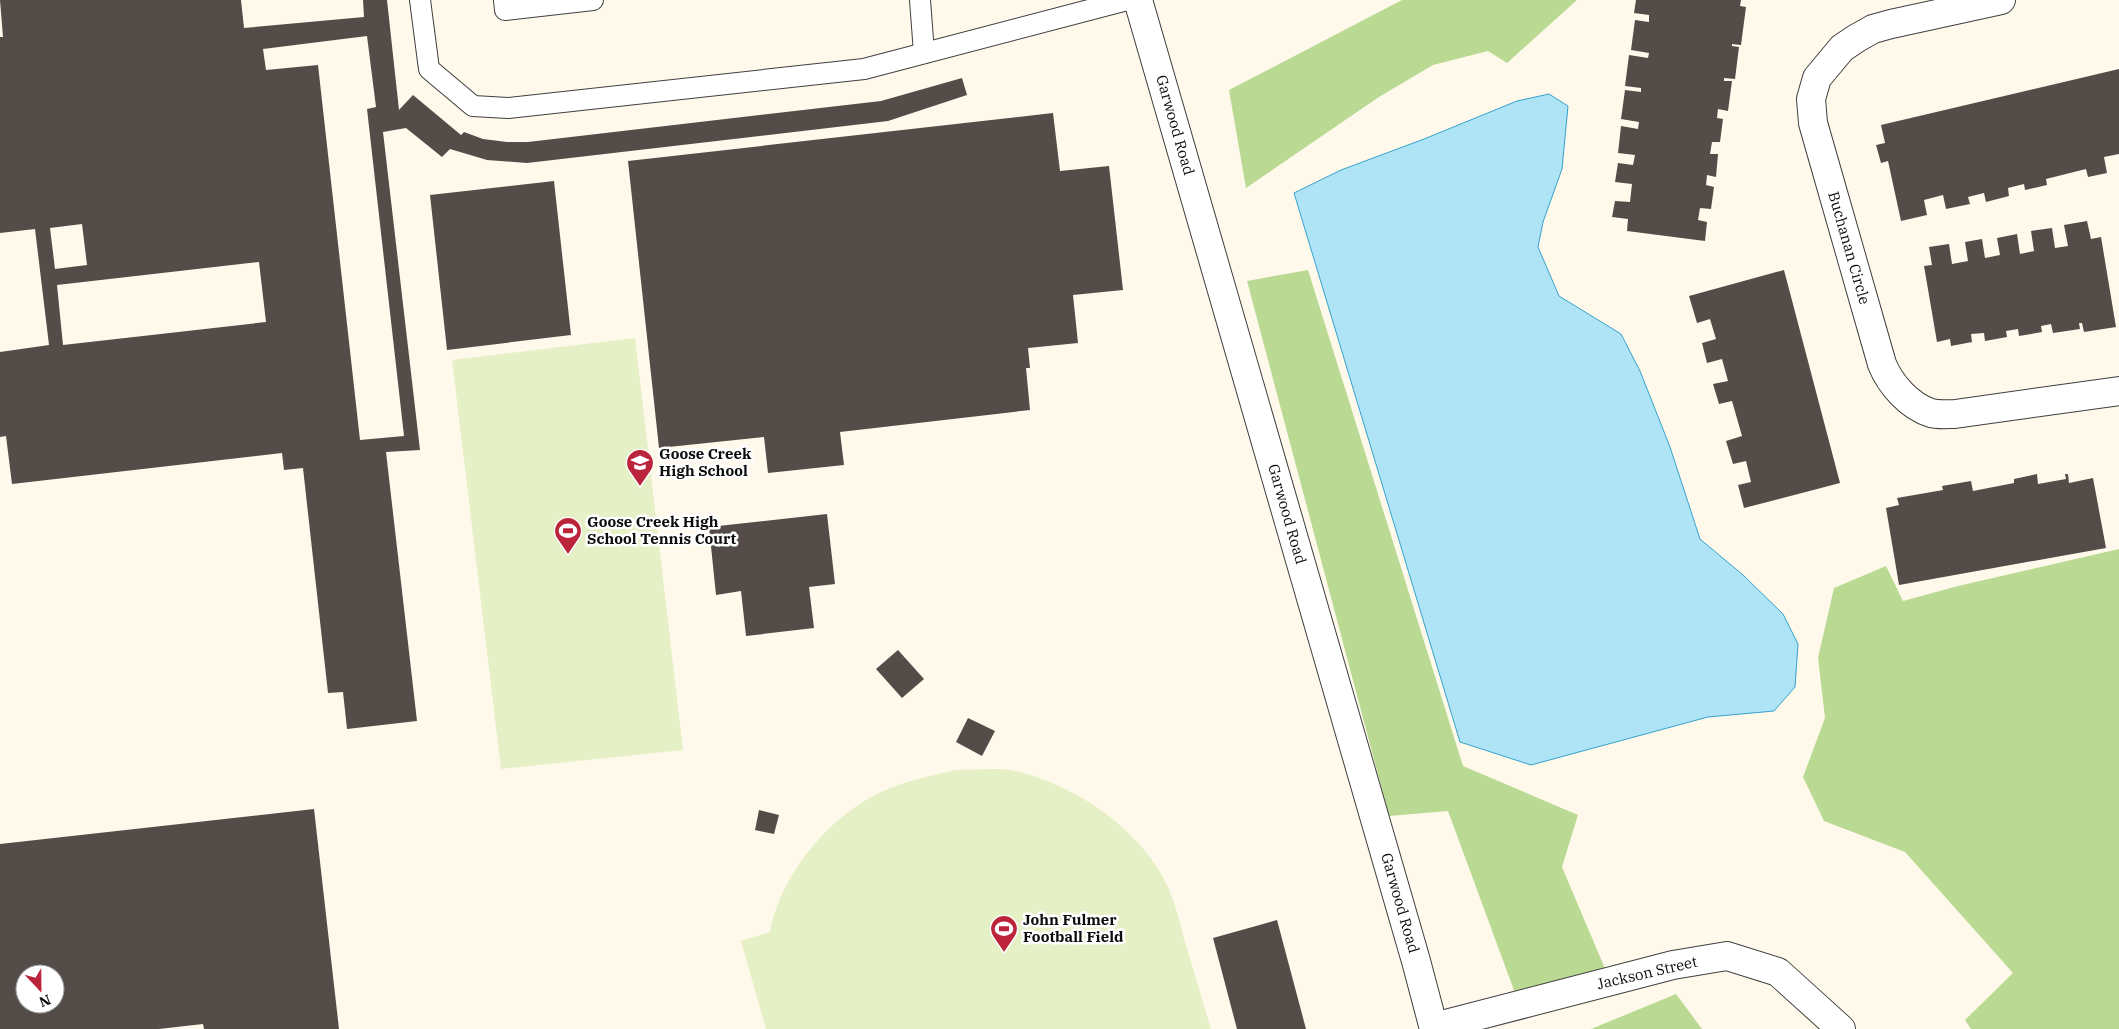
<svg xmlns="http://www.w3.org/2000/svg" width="2119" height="1029" font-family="'IBM Plex Serif',serif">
	<rect width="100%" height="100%" fill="#fff9eb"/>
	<g fill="#bada94">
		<path d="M 1402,0 L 1577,0 L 1507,63 L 1488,51 L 1433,65 L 1379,97 L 1246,188 L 1229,90 Z"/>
		<path d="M 1308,270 L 1463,766 L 1578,815 L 1562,867 L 1606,971 L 1515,993 L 1448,811 L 1389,816 L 1247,281 Z"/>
		<path d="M 2119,549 L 2119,1029 L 1971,1029 L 1965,1020 L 2013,973 L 1905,852 L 1824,821 L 1803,777 L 1825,718 L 1818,658 L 1834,588 L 1886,566 L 1903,601 L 1958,586 Z"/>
		<path d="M 1676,994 L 1702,1029 L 1591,1029 Z"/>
	</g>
	<g fill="#e6f0c7">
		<path d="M 635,338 L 683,750 L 501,769 L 452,360 Z"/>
		<path d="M 956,770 C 977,770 1000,767 1020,772 C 1076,786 1139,829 1165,881 C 1174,899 1179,919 1184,938 C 1193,968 1202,999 1211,1029 L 766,1029 L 741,941 L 770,932 C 781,874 829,816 883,791 C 907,781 931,775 956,770 Z"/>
	</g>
	<path fill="#afe3f6" stroke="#36a1cd" d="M 1549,94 L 1568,106 L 1562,169 L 1543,222 L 1538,247 L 1559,296 L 1621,334 L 1640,371 L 1670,447 L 1700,539 L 1743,575 L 1783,614 L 1798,644 L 1795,687 L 1774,711 L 1708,717 L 1531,765 L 1460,742 L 1294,193 L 1341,170 L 1424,139 L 1517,101 Z"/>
	<g fill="#544c48" fill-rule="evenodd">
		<path d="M 0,0 L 241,0 L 244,28 L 364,17 L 363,0 L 387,0 L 399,110 L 413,95 L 461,135 L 464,132 L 483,139 L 507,142 L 528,142 L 881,101 L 962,78 L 967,95 L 888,121 L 527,163 L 487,160 L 450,149 L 442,157 L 406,128 L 383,132 L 420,450 L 386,452 L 417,721 L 347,729 L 343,692 L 328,693 L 303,468 L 284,470 L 282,453 L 12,484 L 6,436 L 0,437 L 0,352 L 49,345 L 35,229 L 0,233 L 0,37 L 3,37 ZM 367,36 L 376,107 L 367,109 L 404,436 L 360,440 L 318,65 L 266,70 L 263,49 ZM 82,224 L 87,265 L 55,269 L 50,228 ZM 259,262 L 266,322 L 63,345 L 57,285 Z"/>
		<path d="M 1636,0 L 1741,0 L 1740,6 L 1746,7 L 1741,45 L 1732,44 L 1732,46 L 1739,47 L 1735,79 L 1724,78 L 1724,81 L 1732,81 L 1728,111 L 1718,109 L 1717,118 L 1723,119 L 1720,142 L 1712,142 L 1710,154 L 1718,154 L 1716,177 L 1707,175 L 1706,185 L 1714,187 L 1711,209 L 1700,208 L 1698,220 L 1707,222 L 1705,241 L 1627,231 L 1628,219 L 1612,217 L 1615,201 L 1630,202 L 1632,184 L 1615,182 L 1618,163 L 1633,165 L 1635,155 L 1618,153 L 1621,126 L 1638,129 L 1639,122 L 1621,119 L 1625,90 L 1641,92 L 1641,88 L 1625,86 L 1629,55 L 1648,58 L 1649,53 L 1631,50 L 1635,20 L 1649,22 L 1649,15 L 1634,13 Z"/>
		<path d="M 2119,69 L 2119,154 L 2104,157 L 2107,173 L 2088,177 L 2086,169 L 2046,179 L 2047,185 L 2025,190 L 2024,184 L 2008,188 L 2009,196 L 1986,202 L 1984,193 L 1968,197 L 1970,204 L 1946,209 L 1943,195 L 1924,200 L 1927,215 L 1901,221 L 1888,161 L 1881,163 L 1876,145 L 1885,143 L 1881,125 Z"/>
		<path d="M 1053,113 L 1060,171 L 1109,166 L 1123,290 L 1073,295 L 1078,343 L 1028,348 L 1030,368 L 1026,368 L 1030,410 L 840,432 L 844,465 L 768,473 L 764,437 L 659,448 L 628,161 Z"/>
		<path d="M 554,181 L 571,335 L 447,350 L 430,195 Z"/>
		<path d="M 2087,221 L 2091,239 L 2101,237 L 2116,327 L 2084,332 L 2082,323 L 2079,323 L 2080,329 L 2053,333 L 2051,324 L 2041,326 L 2042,332 L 2019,336 L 2018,329 L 2006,331 L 2007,337 L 1985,341 L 1984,333 L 1971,334 L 1972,342 L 1951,346 L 1950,339 L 1937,342 L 1924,266 L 1932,265 L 1929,247 L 1949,244 L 1952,264 L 1968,261 L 1965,242 L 1982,239 L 1985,258 L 2000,255 L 1997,238 L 2017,234 L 2020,254 L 2034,251 L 2031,231 L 2052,228 L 2055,248 L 2068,246 L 2064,225 Z"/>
		<path d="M 1784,270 L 1840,483 L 1744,508 L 1738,485 L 1751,482 L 1746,461 L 1733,464 L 1726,441 L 1742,436 L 1732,401 L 1719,404 L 1713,384 L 1728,381 L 1722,359 L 1707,363 L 1702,343 L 1716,339 L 1710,319 L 1697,323 L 1689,296 Z"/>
		<path d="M 2037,474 L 2038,484 L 2066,479 L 2065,474 L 2068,474 L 2069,483 L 2093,478 L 2106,548 L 1899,585 L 1886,508 L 1899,505 L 1897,498 L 1943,490 L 1942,486 L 1971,481 L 1973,491 L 2014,483 L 2014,479 Z"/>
		<path d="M 827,514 L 835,584 L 809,587 L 814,628 L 746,636 L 741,591 L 716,595 L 709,527 Z"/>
		<path d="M 898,650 L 924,679 L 902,698 L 876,669 Z"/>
		<path d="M 968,718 L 995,731 L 982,756 L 956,742 Z"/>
		<path d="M 314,809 L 339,1029 L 204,1029 L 203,1024 L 159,1029 L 0,1029 L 0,844 ZM 25,974 L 55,974 L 55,1004 L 25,1004 Z"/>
		<path d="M 759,810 L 779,815 L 774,834 L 755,830 Z"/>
		<path d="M 1277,920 L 1306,1029 L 1237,1029 L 1213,938 Z"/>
	</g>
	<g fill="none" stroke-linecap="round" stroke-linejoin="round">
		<defs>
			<g id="service">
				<path d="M 420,0 L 429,69 L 473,106 L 508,108 L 864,69 L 1127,0"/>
				<path d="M 504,0 L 505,10 L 593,0"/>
				<path d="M 920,0 L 924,53"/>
			</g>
			<g id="minor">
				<path d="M 1138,0 L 1416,961 L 1434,1029"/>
				<path d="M 2001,0 L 1891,24 L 1873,29 L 1857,38 L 1842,48 L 1817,78 L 1811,99 L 1813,123 L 1882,364 C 1890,384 1909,406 1931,413 C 1938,415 1947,414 1955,414 L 2119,391"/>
				<path d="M 1434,1027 L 1673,965 L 1727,956 L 1778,972 L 1841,1029"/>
			</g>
		</defs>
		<use href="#service" stroke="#3f3f3f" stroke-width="22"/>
		<use href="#minor" stroke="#3f3f3f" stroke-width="30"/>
		<use href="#service" stroke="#fff" stroke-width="20"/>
		<use href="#minor" stroke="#fff" stroke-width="28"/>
	</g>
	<defs>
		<symbol id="school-pin" viewBox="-11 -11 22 30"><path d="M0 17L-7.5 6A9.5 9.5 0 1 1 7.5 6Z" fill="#bc243b" stroke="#fff"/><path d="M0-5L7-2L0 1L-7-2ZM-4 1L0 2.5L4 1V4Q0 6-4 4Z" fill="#fff"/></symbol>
		<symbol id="stadium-pin" viewBox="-11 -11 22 30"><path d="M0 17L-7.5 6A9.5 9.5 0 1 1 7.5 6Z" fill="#bc243b" stroke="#fff"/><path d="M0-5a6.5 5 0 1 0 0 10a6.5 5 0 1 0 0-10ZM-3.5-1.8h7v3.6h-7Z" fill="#fff"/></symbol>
	</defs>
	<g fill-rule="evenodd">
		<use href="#school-pin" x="624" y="447" width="32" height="43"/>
		<use href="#stadium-pin" x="552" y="515" width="32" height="43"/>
		<use href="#stadium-pin" x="988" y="913" width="32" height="43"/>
	</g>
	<g text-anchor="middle" stroke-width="5" stroke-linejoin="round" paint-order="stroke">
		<g font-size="15" fill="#0c0c0c" stroke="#fff">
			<text transform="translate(1175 125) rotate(74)" y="5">Garwood Road</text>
			<text transform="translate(1849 248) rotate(74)" y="5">Buchanan Circle</text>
			<text transform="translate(1287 514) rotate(74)" y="5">Garwood Road</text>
			<text transform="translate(1400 903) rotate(74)" y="5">Garwood Road</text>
			<text transform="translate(1647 973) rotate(-13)" y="5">Jackson Street</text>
		</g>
		<g font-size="15" font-weight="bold" fill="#0c0c0c" stroke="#fff" text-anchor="start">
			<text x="659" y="459">Goose Creek<tspan x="659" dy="17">High School</tspan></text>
			<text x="587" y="527">Goose Creek High<tspan x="587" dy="17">School Tennis Court</tspan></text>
			<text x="1023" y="925">John Fulmer<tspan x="1023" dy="17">Football Field</tspan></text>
		</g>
	</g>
	<g transform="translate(40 989) rotate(158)"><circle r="24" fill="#ffffff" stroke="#9e9e9e"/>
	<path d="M0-4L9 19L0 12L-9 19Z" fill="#bc243b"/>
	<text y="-8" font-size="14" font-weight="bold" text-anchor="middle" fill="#0c0c0c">N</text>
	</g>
</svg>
